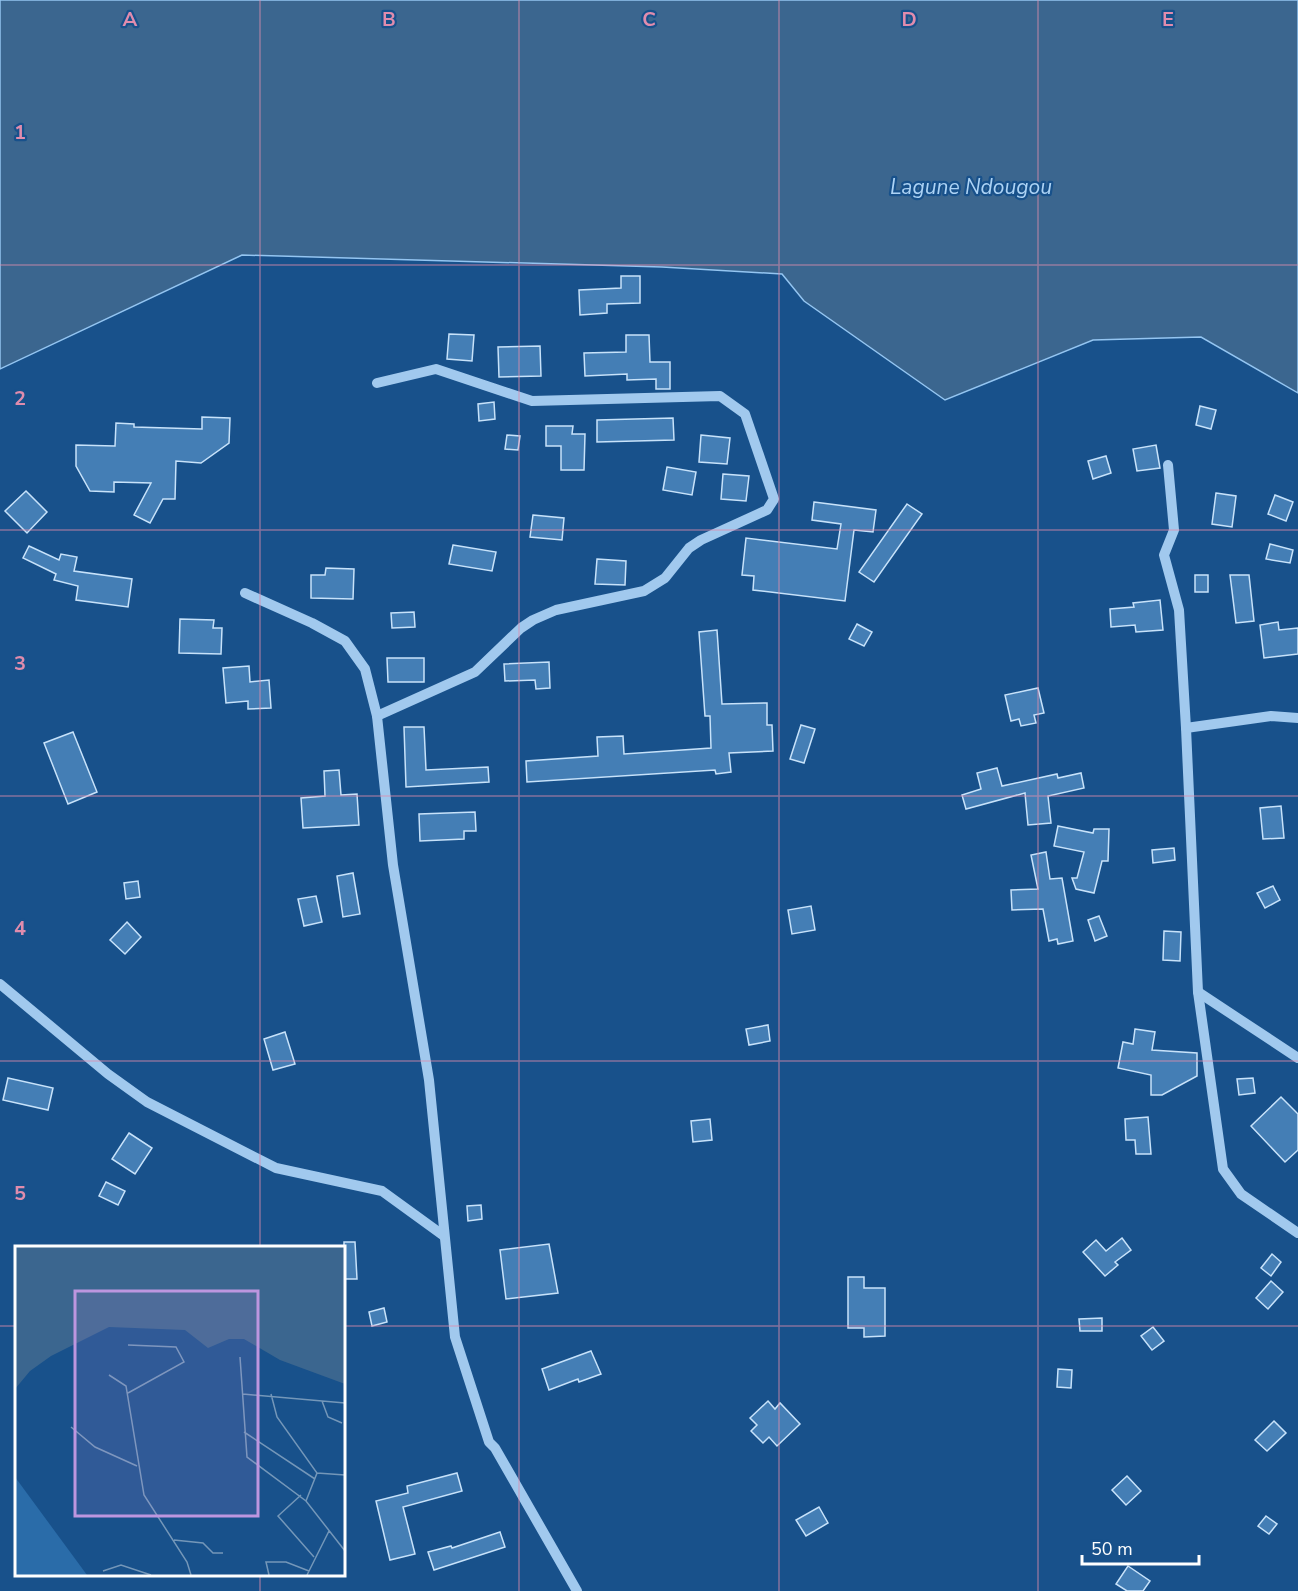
<svg xmlns="http://www.w3.org/2000/svg" width="1298" height="1591" font-family="'Nunito Sans',sans-serif">
	<rect width="100%" height="100%" fill="#18518b"/>
	<path fill="#3b668f" stroke="#94c5f1" stroke-width="1.5" d="M 0,0 L 1298,0 L 1298,393 L 1201,337 L 1093,340 L 945,400 L 804,301 L 782,274 L 662,267 L 242,255 L 0,369 Z"/>
	<g fill="#447eb5" stroke="#c7e2fa" stroke-width="1.5">
		<path d="M 621,276 L 640,276 L 640,303 L 607,304 L 607,313 L 580,315 L 579,290 L 621,288 Z"/>
		<path d="M 449,334 L 474,335 L 472,361 L 447,359 Z"/>
		<path d="M 626,335 L 649,335 L 650,362 L 670,362 L 670,389 L 656,389 L 656,379 L 627,380 L 627,374 L 585,376 L 584,353 L 626,352 Z"/>
		<path d="M 540,346 L 541,376 L 499,377 L 498,347 Z"/>
		<path d="M 494,402 L 495,419 L 479,421 L 478,404 Z"/>
		<path d="M 1200,406 L 1216,410 L 1211,429 L 1196,425 Z"/>
		<path d="M 202,417 L 230,418 L 229,443 L 201,463 L 176,461 L 175,499 L 163,499 L 150,523 L 134,515 L 151,483 L 114,482 L 114,492 L 90,491 L 76,466 L 76,445 L 115,446 L 116,423 L 134,424 L 134,427 L 202,429 Z"/>
		<path d="M 673,418 L 674,440 L 597,442 L 597,420 Z"/>
		<path d="M 546,426 L 573,426 L 572,434 L 585,434 L 584,470 L 561,470 L 561,446 L 546,446 Z"/>
		<path d="M 507,435 L 520,436 L 518,450 L 505,449 Z"/>
		<path d="M 701,435 L 730,438 L 727,464 L 699,462 Z"/>
		<path d="M 1156,445 L 1160,468 L 1137,471 L 1133,449 Z"/>
		<path d="M 1106,456 L 1111,473 L 1093,479 L 1088,461 Z"/>
		<path d="M 667,467 L 696,472 L 692,495 L 663,490 Z"/>
		<path d="M 723,474 L 749,476 L 746,501 L 721,499 Z"/>
		<path d="M 26,491 L 47,512 L 27,533 L 5,511 Z"/>
		<path d="M 1216,493 L 1236,496 L 1232,527 L 1212,524 Z"/>
		<path d="M 1275,495 L 1293,502 L 1286,521 L 1268,514 Z"/>
		<path d="M 814,502 L 876,510 L 873,532 L 854,530 L 845,601 L 753,590 L 754,576 L 742,575 L 746,538 L 837,549 L 841,524 L 812,520 Z"/>
		<path d="M 907,504 L 922,514 L 874,582 L 859,572 Z"/>
		<path d="M 533,515 L 564,518 L 562,540 L 530,537 Z"/>
		<path d="M 1270,544 L 1293,550 L 1290,563 L 1266,559 Z"/>
		<path d="M 453,545 L 496,552 L 492,571 L 449,564 Z"/>
		<path d="M 29,546 L 59,560 L 61,554 L 77,557 L 74,571 L 132,579 L 128,607 L 76,600 L 78,586 L 54,580 L 56,574 L 23,558 Z"/>
		<path d="M 597,559 L 626,561 L 625,585 L 595,584 Z"/>
		<path d="M 326,568 L 354,569 L 353,599 L 311,598 L 311,575 L 325,575 Z"/>
		<rect x="1195" y="575" width="13" height="17"/>
		<path d="M 1230,575 L 1249,575 L 1254,621 L 1236,623 Z"/>
		<path d="M 1160,600 L 1163,630 L 1136,632 L 1135,625 L 1111,627 L 1110,609 L 1134,607 L 1133,603 Z"/>
		<path d="M 414,612 L 415,627 L 392,628 L 391,613 Z"/>
		<path d="M 180,619 L 214,620 L 213,628 L 222,628 L 221,654 L 179,653 Z"/>
		<path d="M 1278,622 L 1279,630 L 1298,628 L 1298,654 L 1264,658 L 1260,625 Z"/>
		<path d="M 857,624 L 872,632 L 864,646 L 849,639 Z"/>
		<path d="M 717,630 L 722,704 L 767,703 L 767,725 L 772,725 L 773,751 L 729,753 L 731,772 L 716,774 L 715,770 L 527,782 L 526,761 L 598,756 L 597,737 L 623,736 L 624,754 L 711,748 L 710,716 L 705,716 L 699,632 Z"/>
		<path d="M 387,658 L 424,658 L 424,682 L 388,682 Z"/>
		<path d="M 549,662 L 550,688 L 536,689 L 535,680 L 505,681 L 504,664 Z"/>
		<path d="M 249,666 L 250,682 L 269,680 L 271,708 L 248,709 L 248,701 L 226,703 L 223,668 Z"/>
		<path d="M 1038,688 L 1044,713 L 1034,715 L 1036,723 L 1021,726 L 1019,719 L 1011,721 L 1005,695 Z"/>
		<path d="M 801,725 L 815,729 L 804,763 L 790,759 Z"/>
		<path d="M 404,727 L 424,727 L 426,770 L 488,767 L 489,782 L 406,787 Z"/>
		<path d="M 73,732 L 97,792 L 68,804 L 44,743 Z"/>
		<path d="M 997,768 L 1002,786 L 1057,774 L 1058,778 L 1081,773 L 1084,788 L 1048,796 L 1051,823 L 1028,825 L 1025,793 L 966,809 L 962,795 L 981,789 L 977,773 Z"/>
		<path d="M 339,770 L 341,795 L 357,794 L 359,825 L 303,828 L 301,798 L 325,796 L 324,771 Z"/>
		<path d="M 1281,806 L 1284,838 L 1263,839 L 1260,808 Z"/>
		<path d="M 475,812 L 476,831 L 464,831 L 464,839 L 420,841 L 419,814 Z"/>
		<path d="M 1058,826 L 1093,833 L 1094,829 L 1109,829 L 1108,861 L 1102,861 L 1094,893 L 1076,889 L 1072,878 L 1077,878 L 1084,852 L 1054,846 Z"/>
		<path d="M 1174,848 L 1175,860 L 1153,863 L 1152,850 Z"/>
		<path d="M 1046,852 L 1050,879 L 1062,878 L 1073,941 L 1058,944 L 1057,939 L 1049,941 L 1043,909 L 1012,910 L 1011,890 L 1038,889 L 1031,855 Z"/>
		<path d="M 353,873 L 360,914 L 343,917 L 337,876 Z"/>
		<path d="M 138,881 L 140,897 L 126,899 L 124,883 Z"/>
		<path d="M 1273,886 L 1280,900 L 1265,908 L 1257,893 Z"/>
		<path d="M 316,896 L 322,922 L 304,926 L 298,899 Z"/>
		<path d="M 811,906 L 815,930 L 792,934 L 788,910 Z"/>
		<path d="M 1099,916 L 1107,936 L 1095,941 L 1088,920 Z"/>
		<path d="M 127,922 L 141,937 L 125,954 L 110,940 Z"/>
		<path d="M 1164,931 L 1181,932 L 1180,961 L 1163,960 Z"/>
		<path d="M 768,1025 L 770,1041 L 749,1045 L 746,1029 Z"/>
		<path d="M 1135,1029 L 1155,1032 L 1152,1050 L 1197,1053 L 1197,1076 L 1162,1095 L 1151,1095 L 1151,1075 L 1118,1068 L 1123,1042 L 1133,1044 Z"/>
		<path d="M 285,1032 L 295,1064 L 273,1070 L 264,1039 Z"/>
		<path d="M 8,1078 L 53,1088 L 48,1110 L 3,1100 Z"/>
		<path d="M 1253,1078 L 1255,1093 L 1239,1095 L 1237,1079 Z"/>
		<path d="M 1281,1097 L 1298,1114 L 1298,1150 L 1285,1162 L 1251,1126 Z"/>
		<path d="M 1148,1117 L 1151,1154 L 1136,1154 L 1135,1140 L 1126,1140 L 1125,1119 Z"/>
		<path d="M 710,1119 L 712,1140 L 693,1142 L 691,1121 Z"/>
		<path d="M 129,1133 L 152,1148 L 135,1174 L 112,1159 Z"/>
		<path d="M 106,1182 L 125,1191 L 118,1205 L 99,1196 Z"/>
		<path d="M 481,1205 L 482,1219 L 468,1221 L 467,1206 Z"/>
		<path d="M 1122,1238 L 1131,1250 L 1115,1262 L 1118,1265 L 1105,1276 L 1083,1252 L 1096,1240 L 1106,1251 Z"/>
		<path d="M 344,1242 L 355,1242 L 357,1279 L 344,1279 Z"/>
		<path d="M 549,1244 L 558,1293 L 506,1299 L 500,1250 Z"/>
		<path d="M 1272,1254 L 1281,1262 L 1271,1276 L 1261,1268 Z"/>
		<path d="M 848,1277 L 864,1277 L 864,1288 L 885,1288 L 885,1336 L 864,1337 L 864,1328 L 848,1328 Z"/>
		<path d="M 1271,1281 L 1283,1292 L 1268,1309 L 1256,1298 Z"/>
		<path d="M 384,1308 L 387,1322 L 372,1326 L 369,1312 Z"/>
		<path d="M 1102,1318 L 1102,1331 L 1080,1331 L 1079,1319 Z"/>
		<path d="M 1153,1327 L 1164,1341 L 1152,1350 L 1141,1336 Z"/>
		<path d="M 591,1351 L 601,1374 L 579,1382 L 578,1379 L 549,1390 L 542,1369 Z"/>
		<path d="M 1058,1369 L 1072,1370 L 1071,1388 L 1057,1387 Z"/>
		<path d="M 768,1401 L 775,1409 L 780,1403 L 800,1424 L 777,1446 L 769,1437 L 763,1443 L 751,1431 L 757,1425 L 750,1418 Z"/>
		<path d="M 1274,1421 L 1286,1433 L 1267,1451 L 1255,1440 Z"/>
		<path d="M 457,1473 L 462,1491 L 403,1507 L 415,1554 L 390,1560 L 376,1501 L 408,1493 L 407,1486 Z"/>
		<path d="M 1127,1476 L 1141,1491 L 1126,1505 L 1112,1490 Z"/>
		<path d="M 819,1507 L 828,1523 L 806,1536 L 796,1520 Z"/>
		<path d="M 1266,1516 L 1277,1524 L 1269,1534 L 1258,1526 Z"/>
		<path d="M 500,1532 L 505,1547 L 434,1570 L 428,1552 L 451,1546 L 452,1548 Z"/>
		<path d="M 1128,1566 L 1150,1581 L 1143,1591 L 1127,1591 L 1116,1584 Z"/>
	</g>
	<g fill="none" stroke-linecap="round" stroke-linejoin="round">
		<g stroke="#a1c9ee" stroke-width="10">
			<path d="M 1168,465 L 1174,530 L 1164,555 L 1179,610 L 1186,728 L 1198,992 L 1223,1169 L 1241,1194 L 1298,1233"/>
			<path d="M 245,593 L 312,623 L 345,641 L 365,669 L 377,716 L 393,865 L 429,1080 L 455,1337 L 489,1442 L 495,1448 L 577,1591"/>
			<path d="M 377,716 L 475,672 L 521,628 L 533,620 L 556,610 L 644,591 L 665,578 L 689,548 L 701,540 L 767,510 L 774,499 L 745,414 L 720,396 L 532,401 L 436,369 L 377,383"/>
			<path d="M 1186,728 L 1271,716 L 1298,718"/>
			<path d="M 0,984 L 108,1074 L 147,1102 L 276,1168 L 382,1191 L 444,1236"/>
			<path d="M 1198,992 L 1298,1058"/>
		</g>
	</g>
	<path fill="none" stroke="#e08cad" stroke-width="1.5" stroke-opacity="0.55" d="M 260,0 L 260,1248M 519,0 L 519,1591M 779,0 L 779,1591M 1038,0 L 1038,1591M 0,265 L 1298,265M 0,530 L 1298,530M 0,796 L 1298,796M 0,1061 L 1298,1061M 0,1326 L 16,1326M 344,1326 L 1298,1326M 260,1574 L 260,1591"/>
	<g text-anchor="middle" stroke-width="4.5" stroke-linejoin="round" paint-order="stroke">
		<g font-size="21" font-style="italic" fill="#add3f5" stroke="#18518b">
			<text x="971" y="194">Lagune Ndougou</text>
		</g>
	</g>
	<g transform="translate(15 1246)">
		<rect width="330" height="330" fill="#18518b"/>
		<path d="M 0,231 L 72,329 L 0,329 Z" fill="#2a6ca9"/>
		<path d="M 0,1 L 330,1 L 330,138 L 265,114 L 229,93 L 214,93 L 193,102 L 170,84 L 94,81 L 36,110 L 15,125 L 0,143 Z" fill="#3b668f"/>
		<path fill="none" stroke="#7497b9" stroke-width="1.5" d="M 225,111 L 232,211 L 291,255 L 330,305M 94,129 L 111,140 L 129,249 L 172,316 L 176,329M 113,147 L 169,116 L 161,101 L 113,99M 228,148 L 330,157M 256,148 L 262,171 L 302,227 L 291,255M 307,155 L 313,171 L 327,177M 56,181 L 80,201 L 122,220M 229,186 L 300,233M 302,227 L 330,229M 286,249 L 263,270 L 299,311M 159,294 L 188,297 L 198,307 L 208,307M 88,325 L 106,319 L 136,329M 254,329 L 251,316 L 271,316 L 294,325M 292,329 L 314,285"/>
		<path fill="#bd96df" fill-opacity="0.15" stroke="#bd96df" stroke-width="3" d="M 60,45 L 243,45 L 243,270 L 60,270 Z"/>
		<rect width="330" height="330" fill="none" stroke="#fff" stroke-width="3"/>
	</g>
	<g font-size="20" text-anchor="middle" font-weight="bold" fill="#e08cad" stroke="#18518b" stroke-width="4.5" stroke-linejoin="round" paint-order="stroke">
		<text x="130" y="26">A</text>
		<text x="389" y="26">B</text>
		<text x="649" y="26">C</text>
		<text x="909" y="26">D</text>
		<text x="1168" y="26">E</text>
		<text x="20" y="139">1</text>
		<text x="20" y="405">2</text>
		<text x="20" y="670">3</text>
		<text x="20" y="935">4</text>
		<text x="20" y="1200">5</text>
	</g>
	<path d="M1082 1555v9h117v-9" fill="none" stroke="#ffffff" stroke-width="3"/>
	<text x="1091" y="1555" font-size="18" fill="#ffffff" stroke="#18518b" stroke-width="4.5" paint-order="stroke">50 m</text>
</svg>
